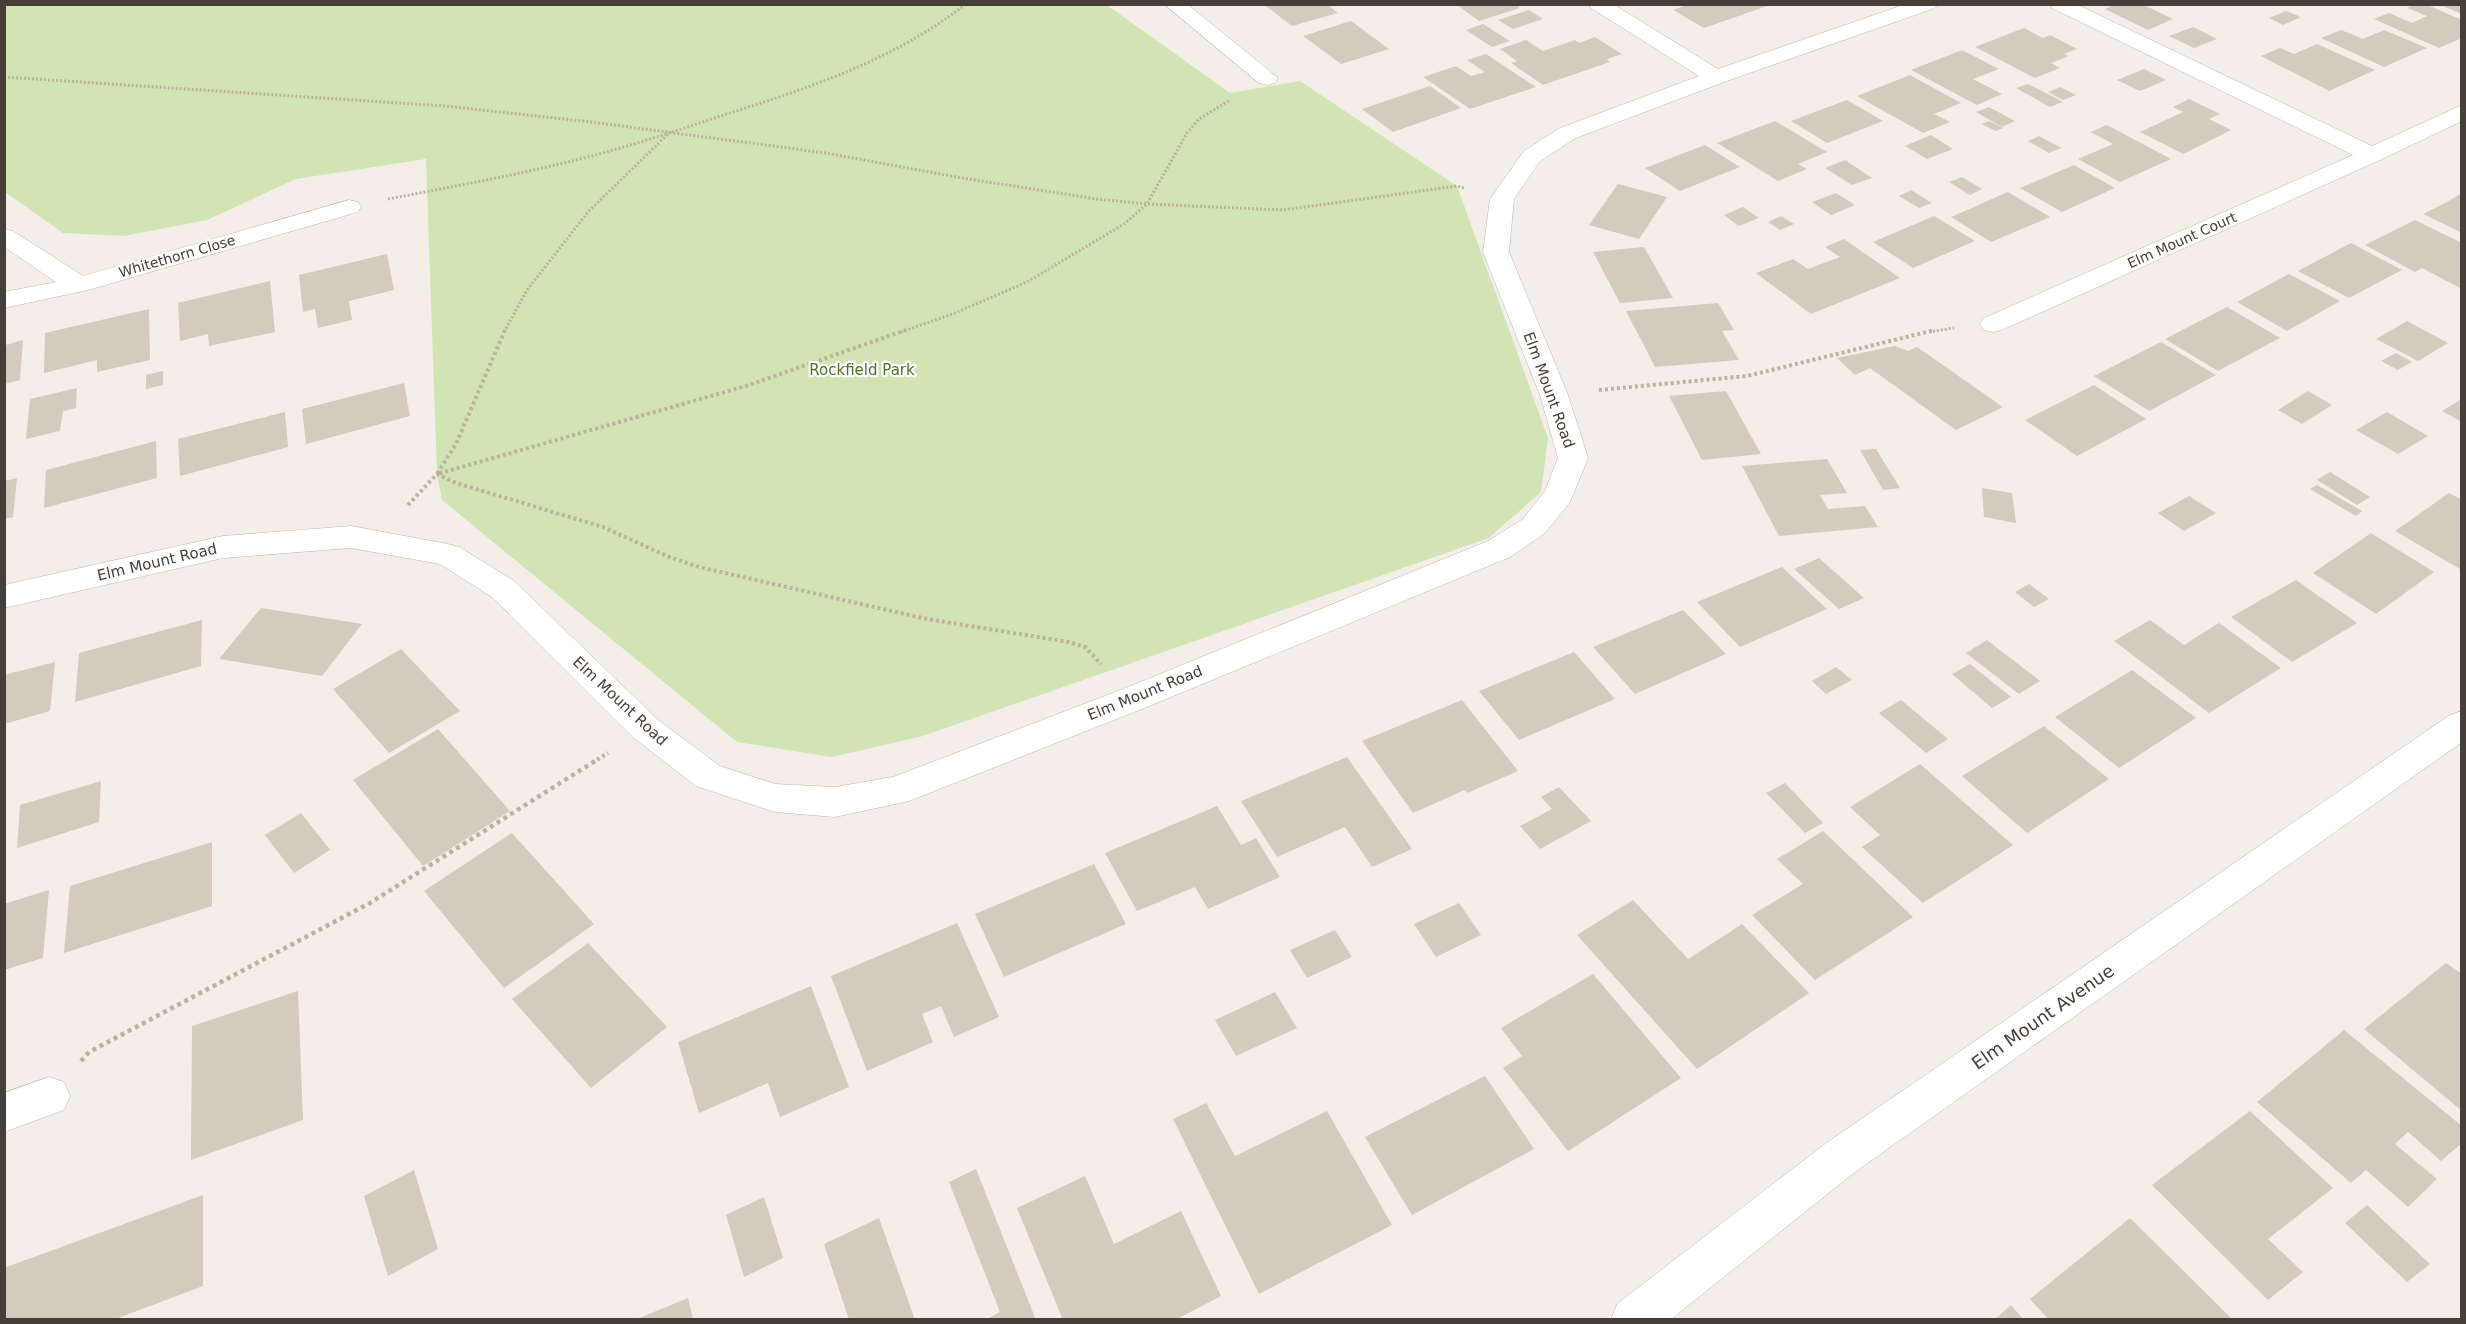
<svg xmlns="http://www.w3.org/2000/svg" width="2466" height="1324" font-family="'DejaVu Sans',sans-serif">
	<rect width="100%" height="100%" fill="#f3efe8"/>
	<path fill="#d2e4b4" d="M 5,4 L 1107,5 L 1230,93 L 1300,81 L 1457,186 L 1548,438 L 1541,492 L 1489,538 L 923,736 L 832,757 L 737,742 L 442,500 L 437,474 L 426,159 L 296,179 L 207,220 L 124,236 L 63,233 L 5,192 Z"/>
	<g fill="#d4cabe">
		<path d="M 1263,4 L 1327,4 L 1338,13 L 1292,26 Z"/>
		<path d="M 1456,4 L 1515,4 L 1520,8 L 1479,21 Z"/>
		<path d="M 1689,4 L 1769,4 L 1770,5 L 1704,28 L 1673,10 Z"/>
		<path d="M 2115,4 L 2142,4 L 2173,19 L 2148,30 L 2105,9 Z"/>
		<path d="M 2415,4 L 2425,4 L 2462,20 L 2462,38 L 2439,48 L 2374,19 L 2389,13 L 2412,23 L 2427,16 L 2407,8 Z"/>
		<path d="M 2440,4 L 2462,4 L 2462,14 L 2440,5 Z"/>
		<path d="M 1529,10 L 1543,19 L 1513,29 L 1498,20 Z"/>
		<path d="M 2286,11 L 2301,17 L 2283,25 L 2269,18 Z"/>
		<path d="M 1351,21 L 1389,49 L 1341,64 L 1303,36 Z"/>
		<path d="M 1483,24 L 1510,41 L 1492,47 L 1466,30 Z"/>
		<path d="M 2193,27 L 2217,39 L 2194,48 L 2169,36 Z"/>
		<path d="M 2024,28 L 2043,38 L 2050,35 L 2077,49 L 2064,54 L 2069,56 L 2051,63 L 2060,68 L 2035,78 L 1975,47 Z"/>
		<path d="M 2341,30 L 2363,39 L 2384,30 L 2427,48 L 2384,67 L 2321,38 Z"/>
		<path d="M 1595,37 L 1622,54 L 1607,59 L 1610,62 L 1543,85 L 1511,63 L 1517,61 L 1500,49 L 1526,40 L 1543,51 L 1575,40 L 1579,43 Z"/>
		<path d="M 2317,44 L 2375,70 L 2329,91 L 2261,56 L 2280,48 L 2294,54 Z"/>
		<path d="M 1962,50 L 1999,69 L 1973,79 L 2002,94 L 1977,105 L 1911,70 Z"/>
		<path d="M 1486,54 L 1536,87 L 1470,109 L 1423,77 L 1456,66 L 1471,76 L 1485,72 L 1467,60 Z"/>
		<path d="M 2144,69 L 2166,80 L 2140,91 L 2117,80 Z"/>
		<path d="M 1910,75 L 1961,103 L 1934,114 L 1950,122 L 1923,133 L 1857,96 Z"/>
		<path d="M 2028,84 L 2063,102 L 2050,107 L 2016,88 Z"/>
		<path d="M 1430,86 L 1461,108 L 1393,132 L 1362,109 Z"/>
		<path d="M 2060,87 L 2076,95 L 2063,100 L 2048,92 Z"/>
		<path d="M 2189,99 L 2220,114 L 2209,119 L 2231,130 L 2183,154 L 2140,132 L 2183,112 L 2173,107 Z"/>
		<path d="M 1847,100 L 1883,121 L 1827,143 L 1791,121 Z"/>
		<path d="M 1989,107 L 2015,121 L 2002,127 L 1976,112 Z"/>
		<path d="M 1775,121 L 1827,152 L 1798,164 L 1807,169 L 1778,181 L 1717,143 Z"/>
		<path d="M 1989,121 L 2003,128 L 1996,131 L 1981,124 Z"/>
		<path d="M 2107,125 L 2171,159 L 2120,182 L 2078,159 L 2113,144 L 2091,132 Z"/>
		<path d="M 1931,135 L 1953,149 L 1927,159 L 1905,146 Z"/>
		<path d="M 2039,136 L 2061,148 L 2049,153 L 2028,141 Z"/>
		<path d="M 1705,145 L 1740,167 L 1680,191 L 1645,168 Z"/>
		<path d="M 1845,160 L 1872,178 L 1852,185 L 1825,168 Z"/>
		<path d="M 2074,165 L 2115,188 L 2062,212 L 2020,188 Z"/>
		<path d="M 1962,177 L 1982,189 L 1970,195 L 1949,182 Z"/>
		<path d="M 1618,184 L 1667,197 L 1639,239 L 1589,225 Z"/>
		<path d="M 1911,190 L 1932,203 L 1919,208 L 1899,196 Z"/>
		<path d="M 2008,192 L 2050,217 L 1991,242 L 1951,217 Z"/>
		<path d="M 1836,193 L 1855,205 L 1831,215 L 1812,202 Z"/>
		<path d="M 2462,193 L 2462,233 L 2423,214 L 2447,202 Z"/>
		<path d="M 1743,207 L 1759,218 L 1739,226 L 1724,215 Z"/>
		<path d="M 1781,216 L 1794,224 L 1780,230 L 1768,222 Z"/>
		<path d="M 1934,216 L 1975,241 L 1913,268 L 1873,242 Z"/>
		<path d="M 2415,220 L 2462,243 L 2462,289 L 2422,268 L 2415,272 L 2365,245 Z"/>
		<path d="M 1844,239 L 1900,278 L 1811,314 L 1756,273 L 1793,259 L 1808,269 L 1840,257 L 1825,247 Z"/>
		<path d="M 2351,243 L 2402,270 L 2349,298 L 2298,271 Z"/>
		<path d="M 1644,247 L 1673,298 L 1620,303 L 1593,252 Z"/>
		<path d="M 387,254 L 394,290 L 349,301 L 352,320 L 318,328 L 315,309 L 303,312 L 299,275 Z"/>
		<path d="M 2289,274 L 2340,301 L 2287,331 L 2237,302 Z"/>
		<path d="M 270,281 L 275,332 L 209,346 L 208,334 L 180,341 L 178,303 Z"/>
		<path d="M 1718,303 L 1734,330 L 1722,331 L 1739,360 L 1655,367 L 1626,311 Z"/>
		<path d="M 2227,307 L 2280,338 L 2218,371 L 2165,339 Z"/>
		<path d="M 149,309 L 150,360 L 97,372 L 97,360 L 44,373 L 45,333 Z"/>
		<path d="M 2407,321 L 2448,343 L 2418,361 L 2376,339 Z"/>
		<path d="M 23,340 L 20,380 L 5,384 L 5,345 Z"/>
		<path d="M 2161,342 L 2216,375 L 2149,411 L 2094,376 Z"/>
		<path d="M 1895,346 L 1908,351 L 1917,347 L 2003,407 L 1956,430 L 1870,368 L 1855,375 L 1837,358 Z"/>
		<path d="M 2396,353 L 2412,362 L 2398,370 L 2381,361 Z"/>
		<path d="M 163,371 L 163,385 L 146,389 L 146,375 Z"/>
		<path d="M 404,383 L 410,416 L 306,444 L 302,409 Z"/>
		<path d="M 2094,385 L 2146,419 L 2077,456 L 2025,420 Z"/>
		<path d="M 77,388 L 76,408 L 63,411 L 60,431 L 26,439 L 30,399 Z"/>
		<path d="M 1726,391 L 1761,454 L 1702,460 L 1669,396 Z"/>
		<path d="M 2308,391 L 2332,405 L 2302,424 L 2278,410 Z"/>
		<path d="M 2462,399 L 2462,422 L 2442,411 Z"/>
		<path d="M 285,412 L 288,447 L 180,476 L 178,439 Z"/>
		<path d="M 2387,412 L 2428,436 L 2398,454 L 2356,430 Z"/>
		<path d="M 156,441 L 157,478 L 44,508 L 46,470 Z"/>
		<path d="M 1876,449 L 1900,488 L 1883,490 L 1860,450 Z"/>
		<path d="M 1827,459 L 1847,493 L 1820,495 L 1828,509 L 1865,506 L 1878,527 L 1779,536 L 1742,466 Z"/>
		<path d="M 2330,472 L 2370,497 L 2357,505 L 2317,480 Z"/>
		<path d="M 17,478 L 13,517 L 4,519 L 4,481 Z"/>
		<path d="M 2317,485 L 2362,511 L 2356,516 L 2310,489 Z"/>
		<path d="M 1982,488 L 2012,493 L 2016,523 L 1984,517 Z"/>
		<path d="M 2449,493 L 2462,500 L 2462,568 L 2460,569 L 2395,531 Z"/>
		<path d="M 2189,496 L 2216,513 L 2184,531 L 2158,513 Z"/>
		<path d="M 2371,533 L 2434,572 L 2376,614 L 2313,573 Z"/>
		<path d="M 1819,558 L 1864,598 L 1839,609 L 1794,569 Z"/>
		<path d="M 1782,567 L 1827,609 L 1740,647 L 1697,602 Z"/>
		<path d="M 2296,580 L 2357,623 L 2292,662 L 2231,617 Z"/>
		<path d="M 2029,584 L 2049,599 L 2034,607 L 2015,592 Z"/>
		<path d="M 261,608 L 312,616 L 362,624 L 322,676 L 219,659 Z"/>
		<path d="M 1683,610 L 1726,654 L 1635,694 L 1593,647 Z"/>
		<path d="M 202,620 L 201,666 L 75,702 L 79,653 Z"/>
		<path d="M 2150,620 L 2184,645 L 2219,623 L 2281,668 L 2209,713 L 2114,641 Z"/>
		<path d="M 1987,640 L 2040,681 L 2019,694 L 1966,653 Z"/>
		<path d="M 401,649 L 460,711 L 389,753 L 333,689 Z"/>
		<path d="M 1574,652 L 1615,699 L 1519,740 L 1479,691 Z"/>
		<path d="M 55,662 L 50,711 L 4,724 L 4,675 Z"/>
		<path d="M 1970,664 L 2011,697 L 1992,708 L 1952,674 Z"/>
		<path d="M 1836,667 L 1852,680 L 1826,694 L 1812,681 Z"/>
		<path d="M 2132,670 L 2196,718 L 2119,768 L 2055,717 Z"/>
		<path d="M 1462,700 L 1518,771 L 1467,793 L 1465,790 L 1413,813 L 1362,741 Z"/>
		<path d="M 1901,700 L 1948,739 L 1926,753 L 1879,713 Z"/>
		<path d="M 2044,726 L 2109,779 L 2027,833 L 1962,776 Z"/>
		<path d="M 438,729 L 510,811 L 423,866 L 353,780 Z"/>
		<path d="M 1347,757 L 1412,849 L 1372,867 L 1345,827 L 1277,857 L 1241,801 Z"/>
		<path d="M 1920,764 L 2013,845 L 1923,903 L 1862,847 L 1880,835 L 1850,807 Z"/>
		<path d="M 101,781 L 99,822 L 17,848 L 20,805 Z"/>
		<path d="M 1785,783 L 1823,823 L 1805,833 L 1766,793 Z"/>
		<path d="M 1559,787 L 1591,821 L 1540,849 L 1520,826 L 1552,809 L 1541,797 Z"/>
		<path d="M 1217,806 L 1241,845 L 1256,838 L 1280,877 L 1208,909 L 1195,887 L 1137,911 L 1105,853 Z"/>
		<path d="M 301,813 L 330,850 L 294,873 L 265,835 Z"/>
		<path d="M 1823,831 L 1913,917 L 1815,980 L 1752,915 L 1803,884 L 1777,859 Z"/>
		<path d="M 512,833 L 594,924 L 504,988 L 424,891 Z"/>
		<path d="M 212,842 L 212,906 L 64,953 L 70,886 Z"/>
		<path d="M 1094,864 L 1126,924 L 1004,977 L 975,914 Z"/>
		<path d="M 49,890 L 43,958 L 4,970 L 4,904 Z"/>
		<path d="M 1633,900 L 1688,959 L 1742,924 L 1809,993 L 1697,1069 L 1577,935 Z"/>
		<path d="M 1459,903 L 1481,935 L 1436,957 L 1414,924 Z"/>
		<path d="M 957,923 L 999,1017 L 954,1037 L 941,1006 L 922,1014 L 933,1042 L 867,1071 L 831,976 Z"/>
		<path d="M 1335,930 L 1352,957 L 1307,978 L 1290,950 Z"/>
		<path d="M 588,943 L 667,1027 L 591,1088 L 512,999 Z"/>
		<path d="M 2446,963 L 2462,974 L 2462,1111 L 2364,1029 Z"/>
		<path d="M 1593,974 L 1681,1078 L 1568,1151 L 1503,1068 L 1522,1056 L 1501,1028 Z"/>
		<path d="M 811,986 L 849,1087 L 780,1117 L 768,1083 L 699,1113 L 678,1042 Z"/>
		<path d="M 298,991 L 303,1120 L 191,1160 L 192,1026 Z"/>
		<path d="M 1275,992 L 1297,1028 L 1236,1056 L 1215,1020 Z"/>
		<path d="M 2344,1030 L 2462,1126 L 2462,1143 L 2441,1161 L 2408,1132 L 2395,1144 L 2437,1179 L 2408,1207 L 2366,1170 L 2351,1183 L 2257,1102 Z"/>
		<path d="M 1485,1076 L 1534,1149 L 1412,1215 L 1365,1137 Z"/>
		<path d="M 1206,1103 L 1235,1156 L 1327,1111 L 1392,1225 L 1259,1294 L 1173,1119 Z"/>
		<path d="M 2250,1111 L 2333,1188 L 2268,1239 L 2303,1272 L 2268,1300 L 2152,1185 Z"/>
		<path d="M 976,1169 L 1036,1320 L 985,1320 L 1000,1312 L 949,1182 Z"/>
		<path d="M 414,1170 L 438,1249 L 388,1276 L 364,1196 Z"/>
		<path d="M 1085,1176 L 1114,1244 L 1181,1211 L 1221,1296 L 1175,1320 L 1063,1320 L 1017,1208 Z"/>
		<path d="M 203,1195 L 203,1286 L 113,1320 L 4,1320 L 4,1268 Z"/>
		<path d="M 764,1197 L 783,1258 L 744,1277 L 726,1215 Z"/>
		<path d="M 2367,1205 L 2430,1264 L 2407,1282 L 2345,1223 Z"/>
		<path d="M 879,1218 L 915,1320 L 849,1320 L 824,1244 Z"/>
		<path d="M 2130,1218 L 2233,1320 L 2049,1320 L 2030,1299 Z"/>
		<path d="M 688,1298 L 693,1319 L 637,1319 Z"/>
		<path d="M 2011,1305 L 2024,1320 L 1994,1320 Z"/>
	</g>
	<g fill="none" stroke-linecap="round" stroke-linejoin="round">
		<defs>
			<g id="minor">
				<path d="M 1164,4 L 1187,4 L 1278,78 L 1275,83 L 1267,85 L 1259,83 Z"/>
				<path d="M 1588,4 L 1613,4 L 1718,69 L 1906,4 L 1938,4 L 1935,8 L 1724,82 L 1576,138 L 1540,161 L 1514,199 L 1509,252 L 1568,395 L 1588,458 L 1570,502 L 1545,533 L 1510,557 L 1142,709 L 909,801 L 835,817 L 775,812 L 696,786 L 634,738 L 492,597 L 440,564 L 351,548 L 223,558 L 4,608 L 4,585 L 223,536 L 351,526 L 448,544 L 459,547 L 514,581 L 658,720 L 720,766 L 775,784 L 835,787 L 893,777 L 1118,691 L 1488,541 L 1523,519 L 1545,491 L 1558,458 L 1540,395 L 1483,252 L 1490,199 L 1524,151 L 1560,128 L 1699,76 L 1591,8 Z"/>
				<path d="M 2049,4 L 2076,4 L 2372,146 L 2462,105 L 2462,121 L 2380,160 L 2002,330 L 1993,332 L 1984,330 L 1980,324 L 1984,318 L 2353,155 L 2052,8 Z"/>
				<path d="M 349,200 L 358,202 L 361,207 L 358,212 L 88,290 L 4,308 L 4,292 L 56,282 L 4,247 L 4,229 L 13,231 L 83,276 Z"/>
				<path d="M 2462,711 L 2462,742 L 1855,1172 L 1670,1320 L 1611,1320 L 1617,1304 L 1825,1144 L 2450,715 Z"/>
				<path d="M 49,1077 L 64,1082 L 70,1096 L 64,1110 L 4,1132 L 4,1093 Z"/>
			</g>
		</defs>
		<use href="#minor" stroke="#beb6ab" stroke-width="1"/>
		<g stroke="#beb19e" stroke-width="3" stroke-dasharray="2 2" stroke-linecap="butt">
			<path d="M 4,77 L 445,106 L 591,122 L 826,153 L 962,178 L 1097,199 L 1147,204 L 1283,210 L 1457,186 L 1464,188"/>
			<path d="M 388,199 C 461,185 534,172 606,152 C 650,140 693,125 736,111 C 818,85 898,57 966,4"/>
			<path d="M 504,332 L 527,290 L 588,212 L 668,134"/>
			<path d="M 901,332 L 955,313 L 1027,282 L 1124,224 L 1147,204 L 1187,133 L 1199,119 L 1230,100"/>
			<path d="M 1929,332 L 1954,328"/>
		</g>
		<g stroke="#beb19e" stroke-width="4" stroke-dasharray="3 3" stroke-linecap="butt">
			<path d="M 505,330 L 456,444 L 437,474 L 746,386 L 906,330"/>
			<path d="M 1599,390 L 1747,376 L 1935,330"/>
			<path d="M 408,505 L 437,474 L 456,483 L 603,527 L 669,557 L 699,567 L 927,619 L 1069,642 L 1085,647 L 1101,664"/>
			<path d="M 592,763 L 608,753"/>
		</g>
		<path stroke="#beb19e" stroke-width="4.5" stroke-dasharray="4 4" stroke-linecap="butt" d="M 81,1061 L 89,1052 L 370,903 L 595,761"/>
		<use href="#minor" fill="#fff" fill-rule="evenodd"/>
	</g>
	<g text-anchor="middle" stroke-width="4.5" stroke-linejoin="round" paint-order="stroke">
		<g font-size="14" fill="#463f37" stroke="#fff">
			<text transform="translate(2182 240) rotate(-24)" y="5">Elm Mount Court</text>
			<text transform="translate(177 256) rotate(-16)" y="5">Whitethorn Close</text>
		</g>
		<g font-size="15" fill="#4d732f" stroke="#fff">
			<text x="862" y="375">Rockfield Park</text>
		</g>
		<g font-size="15" fill="#463f37" stroke="#fff">
			<text transform="translate(1549 390) rotate(70)" y="5">Elm Mount Road</text>
			<text transform="translate(157 562) rotate(-13)" y="5">Elm Mount Road</text>
			<text transform="translate(1145 693) rotate(-22)" y="5">Elm Mount Road</text>
			<text transform="translate(620 701) rotate(43)" y="5">Elm Mount Road</text>
		</g>
		<g font-size="18" fill="#463f37" stroke="#fff">
			<text transform="translate(2043 1017) rotate(-35)" y="6">Elm Mount Avenue</text>
		</g>
	</g>
	<rect width="2466" height="1324" fill="none" stroke="#463f37" stroke-width="12"/>
</svg>
